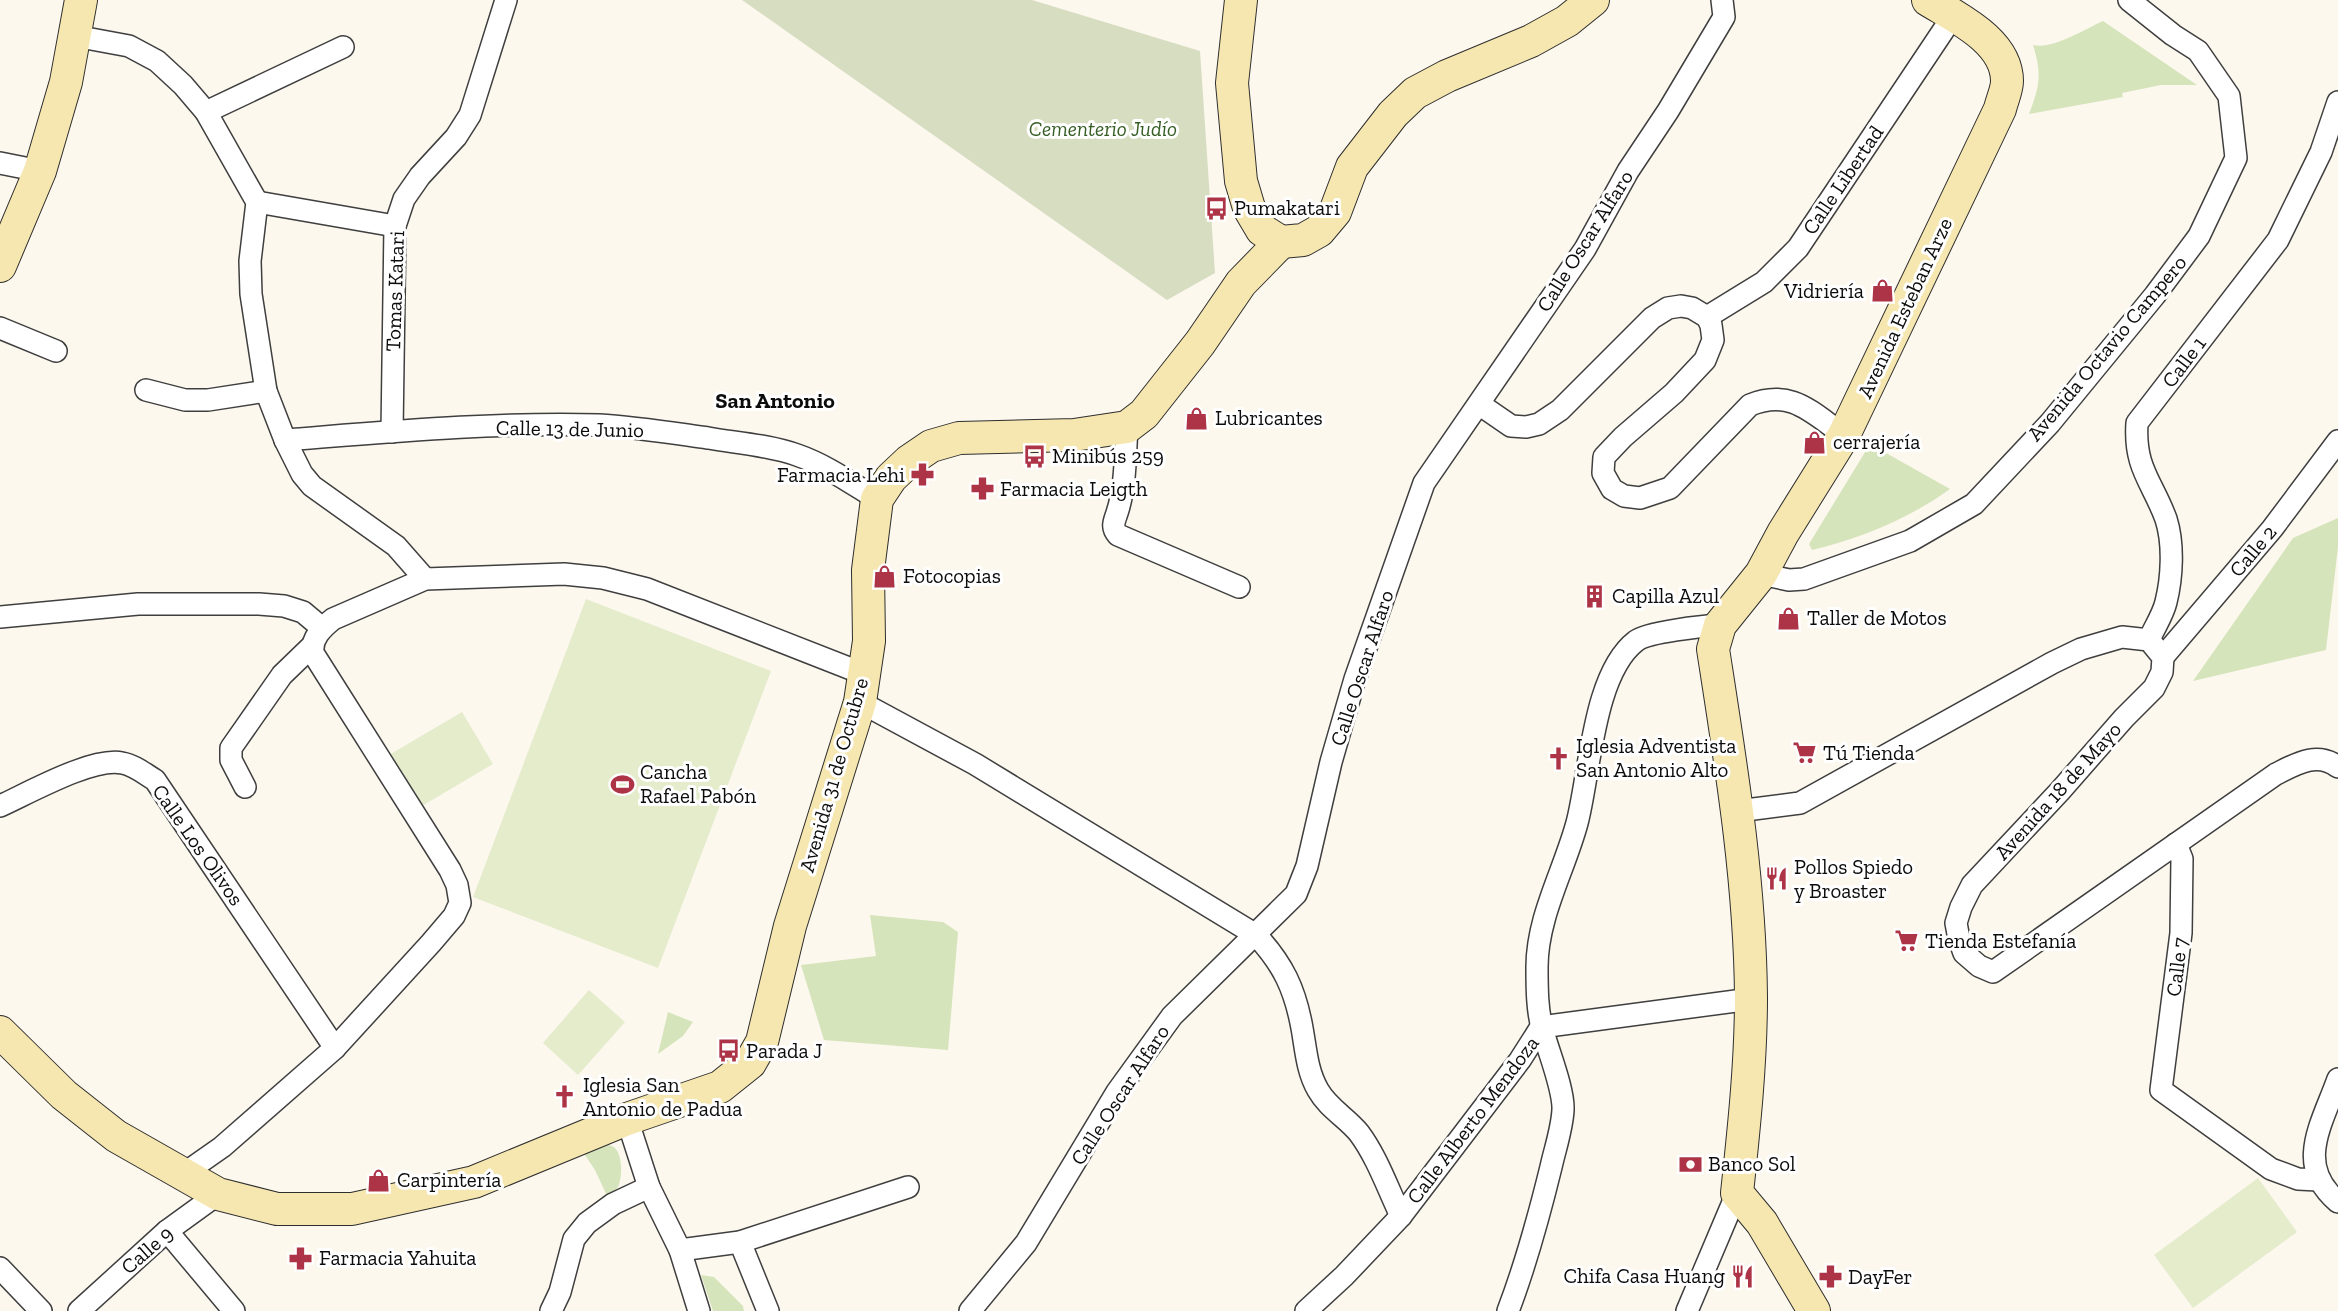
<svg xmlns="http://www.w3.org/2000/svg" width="2338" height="1311" font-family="'Zilla Slab',serif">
	<rect width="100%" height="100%" fill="#fdf8ee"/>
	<g fill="#d5e4bb">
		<path d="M 2103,21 L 2197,85 L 2161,85 L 2122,93 L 2123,97 L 2029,114 C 2040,85 2042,74 2033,45 C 2052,50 2085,29 2103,21 Z"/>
		<path d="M 1870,444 L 1950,489 C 1910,518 1860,539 1812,550 L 1809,544 Z"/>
		<path d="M 2338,518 L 2338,547 L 2326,650 L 2193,681 L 2293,538 Z"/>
		<path d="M 870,915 L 943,922 L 958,932 L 948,1050 L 824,1040 L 801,965 L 876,956 Z"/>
		<path d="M 668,1012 L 693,1022 L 683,1036 L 658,1054 Z"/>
		<path d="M 602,1145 C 603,1145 611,1145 612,1146 C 623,1151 623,1177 618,1187 C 615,1191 611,1195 608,1198 L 595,1170 L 583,1152 Z"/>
		<path d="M 701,1275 L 714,1277 L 743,1306 L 744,1311 L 713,1311 Z"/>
	</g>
	<path fill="#d7ddc1" d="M 742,0 L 1032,0 L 1200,51 L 1215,273 L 1167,300 Z"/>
	<g fill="#e4eccc">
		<path d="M 586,599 L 771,671 L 658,968 L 473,897 Z"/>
		<path d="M 462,712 L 493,764 L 415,810 L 384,758 Z"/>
		<path d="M 589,990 L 625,1022 L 578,1075 L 543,1043 Z"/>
		<path d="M 2258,1178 L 2297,1232 L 2193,1308 L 2154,1255 Z"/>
	</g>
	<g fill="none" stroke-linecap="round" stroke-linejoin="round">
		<defs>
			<g id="street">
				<path d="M 75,36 L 129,46 L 157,61 L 183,85 L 206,112 L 257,202 L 250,261 L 251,294 L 266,391 L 285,440 L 302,474 L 312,486 L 396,546 L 425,579"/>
				<path d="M 206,112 L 343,47"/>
				<path d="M 0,163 L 40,171"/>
				<path d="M 257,202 L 395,226"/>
				<path d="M 1707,317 L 1764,282 L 1798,248 L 1953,16"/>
				<path d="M 0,328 L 56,351"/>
				<path d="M 146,390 L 185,400 L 208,400 L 266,391"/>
				<path d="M 1479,404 L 1511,426 L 1526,427 L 1539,424 L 1560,410 L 1652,318 L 1668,308 L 1681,306 L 1692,308 L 1707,317 L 1711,325 L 1713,340 L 1705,360 L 1674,393 L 1623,437 L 1604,457 L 1603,473 L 1612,489 L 1624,496 L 1640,498 L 1670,488 L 1750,405 C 1791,388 1812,413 1844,435"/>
				<path d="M 1127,427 C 1125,455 1126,486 1117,513 C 1114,522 1111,527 1118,535 L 1239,587"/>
				<path d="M 392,432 L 395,226 L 404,199 L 420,176 L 456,137 L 470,115 L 506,0"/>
				<path d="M 285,440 C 388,432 495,422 599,425 C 635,427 672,433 708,438 C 737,443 769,445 797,455 C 826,465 851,483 877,499"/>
				<path d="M 1761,574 L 1789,580 L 1804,579 L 1910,541 L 1974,504 L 2050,423 L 2155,295 L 2199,236 L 2236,158 L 2229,96 L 2198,51 L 2173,35 L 2129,0"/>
				<path d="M 0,617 L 138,604 L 259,604 L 284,606 L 303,612 L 322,628"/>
				<path d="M 2149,640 C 2154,628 2163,615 2166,602 C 2172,578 2174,544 2166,519 C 2152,481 2134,468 2137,423 L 2278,240 L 2321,152 L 2338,102"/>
				<path d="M 2163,657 L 2272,529 L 2338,441"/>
				<path d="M 860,702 L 975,764 L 1256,935 C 1283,964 1295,989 1302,1028 C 1306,1050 1307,1071 1318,1090 C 1328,1108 1347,1118 1359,1133 C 1377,1157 1388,1189 1401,1216"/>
				<path d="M 245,787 L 231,760 L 231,748 L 282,675 L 312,646"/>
				<path d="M 0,806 C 29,793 92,757 122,763 C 134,765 145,774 155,780 L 335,1048"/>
				<path d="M 1738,811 L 1800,803 L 2052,663 L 2081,649 L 2122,637 L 2149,640 L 2163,657 L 2162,672 L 2154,688 L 2124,718 L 2060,791 L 1972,885 L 1961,907 L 1956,923 L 1959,939 L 1964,953 L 1979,966 L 1993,972 L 2276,774 C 2296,764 2317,751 2338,767"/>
				<path d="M 2176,844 L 2182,859 L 2181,933 L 2161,1090 L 2271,1169 L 2298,1179 L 2318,1180"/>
				<path d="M 2338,1079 C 2322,1124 2294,1165 2338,1202"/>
				<path d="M 627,1119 L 649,1187 L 680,1250 L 699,1311"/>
				<path d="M 182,1175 L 222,1147 L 335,1048 L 431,943 L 454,916 L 460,903 L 457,885 L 450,870 L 313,653 C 311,638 322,628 333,619 L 425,579 L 564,574 L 603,578 L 647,589 L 864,674"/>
				<path d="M 167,1231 L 234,1311"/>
				<path d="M 740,1242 L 768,1311"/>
				<path d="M 680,1250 L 740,1242 L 908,1187"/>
				<path d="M 0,1268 L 41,1311"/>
				<path d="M 79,1311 L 167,1231 L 218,1194"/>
				<path d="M 551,1311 L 560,1292 L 574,1239 L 587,1223 L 613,1204 L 649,1187"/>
				<path d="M 970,1311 L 1026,1243 L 1117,1092 L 1172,1016 L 1296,894 L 1307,866 L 1331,762 L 1355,679 L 1424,483 L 1585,249 L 1628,171 L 1668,111 L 1724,17 L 1722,0"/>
				<path d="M 1306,1311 L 1344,1276 L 1401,1216 L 1520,1060 L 1541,1027 L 1751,999"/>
				<path d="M 1508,1311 C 1526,1264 1539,1216 1551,1167 C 1555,1149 1562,1129 1563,1110 C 1564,1089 1548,1051 1543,1031 C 1537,1012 1537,987 1537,967 C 1537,917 1564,871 1577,823 C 1590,774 1593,674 1636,641 C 1647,632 1704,626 1720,625"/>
				<path d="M 1687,1311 L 1737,1193"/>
			</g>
			<g id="secondary">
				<path d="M 1241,0 L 1232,83 L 1241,181 L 1249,208 L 1262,230 L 1281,242 L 1303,240 L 1319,231 L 1335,212 L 1352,167 L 1393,114 L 1415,93 L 1447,76 L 1531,41 L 1567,21 L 1593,0"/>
				<path d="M 0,266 L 40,171 L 66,82 L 81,0"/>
				<path d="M 0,1032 L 64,1095 L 116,1136 L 218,1194 L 277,1209 L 352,1209 L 474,1182 L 627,1119 L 720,1087 L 750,1063 L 762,1042 L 790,926 L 860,702 L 869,641 L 868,570 L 877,499 L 891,478 L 909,461 L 931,446 L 959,438 L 1074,435 L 1127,427 L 1144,414 L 1200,343 L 1241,283 L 1281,242"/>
				<path d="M 1814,1311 L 1762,1223 L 1737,1193 C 1744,1128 1751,1062 1751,997 C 1750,880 1731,765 1713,649 L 1720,625 L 1761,574 L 1783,533 L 1844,435 L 2000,109 C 2002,100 2007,90 2007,81 C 2007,41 1957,18 1928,0"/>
			</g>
		</defs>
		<use href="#street" stroke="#3f3f3f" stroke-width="24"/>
		<use href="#secondary" stroke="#2e2e2e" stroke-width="34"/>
		<use href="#street" stroke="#fff" stroke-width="21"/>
		<use href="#secondary" stroke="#f6e7b0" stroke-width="32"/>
	</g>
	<defs>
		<symbol id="bus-bare" viewBox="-9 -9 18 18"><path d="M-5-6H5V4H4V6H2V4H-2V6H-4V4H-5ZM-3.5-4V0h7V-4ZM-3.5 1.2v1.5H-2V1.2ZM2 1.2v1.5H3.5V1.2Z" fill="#ad3446" stroke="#fff" stroke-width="2.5" paint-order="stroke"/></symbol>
		<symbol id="shop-bare" viewBox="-9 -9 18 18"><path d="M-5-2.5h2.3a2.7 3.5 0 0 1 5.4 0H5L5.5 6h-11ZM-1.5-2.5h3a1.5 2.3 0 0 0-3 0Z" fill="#ad3446" stroke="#fff" stroke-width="2.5" paint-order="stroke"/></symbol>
		<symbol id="pharmacy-bare" viewBox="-9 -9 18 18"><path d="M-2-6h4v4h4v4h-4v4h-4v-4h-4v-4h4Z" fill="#ad3446" stroke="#fff" stroke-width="2.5" paint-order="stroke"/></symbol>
		<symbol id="building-bare" viewBox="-9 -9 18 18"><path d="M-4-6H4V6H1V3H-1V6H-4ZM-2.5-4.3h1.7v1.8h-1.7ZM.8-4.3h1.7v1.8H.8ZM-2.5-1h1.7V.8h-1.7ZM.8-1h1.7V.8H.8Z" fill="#ad3446" stroke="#fff" stroke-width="2.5" paint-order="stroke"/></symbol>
		<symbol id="supermarket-bare" viewBox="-9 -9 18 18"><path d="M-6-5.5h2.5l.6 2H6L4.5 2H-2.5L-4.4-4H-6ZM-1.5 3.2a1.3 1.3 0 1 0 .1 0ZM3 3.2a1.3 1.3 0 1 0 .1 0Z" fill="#ad3446" stroke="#fff" stroke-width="2.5" paint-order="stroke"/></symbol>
		<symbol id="church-bare" viewBox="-9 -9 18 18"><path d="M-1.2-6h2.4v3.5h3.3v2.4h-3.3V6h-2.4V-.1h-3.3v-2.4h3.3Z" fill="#ad3446" stroke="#fff" stroke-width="2.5" paint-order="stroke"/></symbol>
		<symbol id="stadium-bare" viewBox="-9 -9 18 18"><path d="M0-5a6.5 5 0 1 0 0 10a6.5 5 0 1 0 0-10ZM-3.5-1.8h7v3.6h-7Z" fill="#ad3446" stroke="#fff" stroke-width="2.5" paint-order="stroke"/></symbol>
		<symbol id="restaurant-bare" viewBox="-9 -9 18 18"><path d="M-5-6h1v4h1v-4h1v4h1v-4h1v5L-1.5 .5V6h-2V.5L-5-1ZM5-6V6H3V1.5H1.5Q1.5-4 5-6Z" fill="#ad3446" stroke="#fff" stroke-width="2.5" paint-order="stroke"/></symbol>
		<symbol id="bank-bare" viewBox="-9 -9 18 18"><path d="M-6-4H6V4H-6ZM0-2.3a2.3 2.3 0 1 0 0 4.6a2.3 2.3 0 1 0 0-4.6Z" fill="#ad3446" stroke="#fff" stroke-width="2.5" paint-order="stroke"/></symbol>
	</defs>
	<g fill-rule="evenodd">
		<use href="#bus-bare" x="1200" y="192" width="33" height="33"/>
		<use href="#shop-bare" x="1866" y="274" width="33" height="33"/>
		<use href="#shop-bare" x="1180" y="402" width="33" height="33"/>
		<use href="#shop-bare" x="1798" y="426" width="33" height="33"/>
		<use href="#bus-bare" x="1018" y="440" width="33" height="33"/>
		<use href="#pharmacy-bare" x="906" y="458" width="33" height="33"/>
		<use href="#pharmacy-bare" x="966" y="472" width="33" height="33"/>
		<use href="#shop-bare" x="868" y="560" width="33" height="33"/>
		<use href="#building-bare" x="1578" y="580" width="33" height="33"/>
		<use href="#shop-bare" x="1772" y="602" width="33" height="33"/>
		<use href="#supermarket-bare" x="1788" y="736" width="33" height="33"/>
		<use href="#church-bare" x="1542" y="742" width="33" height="33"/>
		<use href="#stadium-bare" x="606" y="768" width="33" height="33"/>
		<use href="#restaurant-bare" x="1760" y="862" width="33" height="33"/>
		<use href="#supermarket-bare" x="1890" y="924" width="33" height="33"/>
		<use href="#bus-bare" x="712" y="1034" width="33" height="33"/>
		<use href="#church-bare" x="548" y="1080" width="33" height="33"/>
		<use href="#bank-bare" x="1674" y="1148" width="33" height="33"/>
		<use href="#shop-bare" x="362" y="1164" width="33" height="33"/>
		<use href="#pharmacy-bare" x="284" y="1242" width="33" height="33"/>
		<use href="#restaurant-bare" x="1726" y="1260" width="33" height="33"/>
		<use href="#pharmacy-bare" x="1814" y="1260" width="33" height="33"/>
	</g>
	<g text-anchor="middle" stroke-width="6" stroke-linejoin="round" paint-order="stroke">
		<g font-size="21" font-style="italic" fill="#365d24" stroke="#fff">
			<text x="1103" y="136">Cementerio Judío</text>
		</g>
		<g font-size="21" fill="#0c0c0c" stroke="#fff">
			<text transform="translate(1843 180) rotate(-56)" y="7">Calle Libertad</text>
			<text transform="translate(1585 241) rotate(-58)" y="7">Calle Oscar Alfaro</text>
			<text transform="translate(395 291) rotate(-88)" y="7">Tomas Katari</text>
			<text transform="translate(1905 308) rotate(-65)" y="7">Avenida Esteban Arze</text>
			<text transform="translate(2107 348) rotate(-50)" y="7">Avenida Octavio Campero</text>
			<text transform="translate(2184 362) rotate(-53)" y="7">Calle 1</text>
			<text transform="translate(570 429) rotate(1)" y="7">Calle 13 de Junio</text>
			<text transform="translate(2253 551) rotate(-50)" y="7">Calle 2</text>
			<text transform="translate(1362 668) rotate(-72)" y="7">Calle Oscar Alfaro</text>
			<text transform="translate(834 775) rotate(-74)" y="7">Avenida 31 de Octubre</text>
			<text transform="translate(2058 791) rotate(-48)" y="7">Avenida 18 de Mayo</text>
			<text transform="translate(198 845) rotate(55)" y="7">Calle Los Olivos</text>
			<text transform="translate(2177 967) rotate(-83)" y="7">Calle 7</text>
			<text transform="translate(1120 1095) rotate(-57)" y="7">Calle Oscar Alfaro</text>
			<text transform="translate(1473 1120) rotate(-53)" y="7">Calle Alberto Mendoza</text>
			<text transform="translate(147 1250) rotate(-41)" y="7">Calle 9</text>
		</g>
		<g font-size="21" fill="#0c0c0c" stroke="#fff" text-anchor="start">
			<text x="1234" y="215">Pumakatari</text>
			<text x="1864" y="298" text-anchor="end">Vidriería</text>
			<text x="1215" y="425">Lubricantes</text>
			<text x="1833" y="449">cerrajería</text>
			<text x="1052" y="463">Minibús 259</text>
			<text x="905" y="482" text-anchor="end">Farmacia Lehi</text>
			<text x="1000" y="496">Farmacia Leigth</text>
			<text x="903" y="583">Fotocopias</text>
			<text x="1612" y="603">Capilla Azul</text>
			<text x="1807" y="625">Taller de Motos</text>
			<text x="1576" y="753">Iglesia Adventista<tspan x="1576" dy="24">San Antonio Alto</tspan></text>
			<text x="1823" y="760">Tú Tienda</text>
			<text x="640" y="779">Cancha<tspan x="640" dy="24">Rafael Pabón</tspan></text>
			<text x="1794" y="874">Pollos Spiedo<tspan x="1794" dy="24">y Broaster</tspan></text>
			<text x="1925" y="948">Tienda Estefanía</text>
			<text x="746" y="1058">Parada J</text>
			<text x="583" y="1092">Iglesia San<tspan x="583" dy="24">Antonio de Padua</tspan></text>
			<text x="1708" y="1171">Banco Sol</text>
			<text x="397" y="1187">Carpintería</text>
			<text x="319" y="1265">Farmacia Yahuita</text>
			<text x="1725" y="1283" text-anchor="end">Chifa Casa Huang</text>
			<text x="1848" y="1284">DayFer</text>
		</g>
		<g font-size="22" font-weight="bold" fill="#0c0c0c" stroke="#fff">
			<text x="775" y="408">San Antonio</text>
		</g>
	</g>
</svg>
